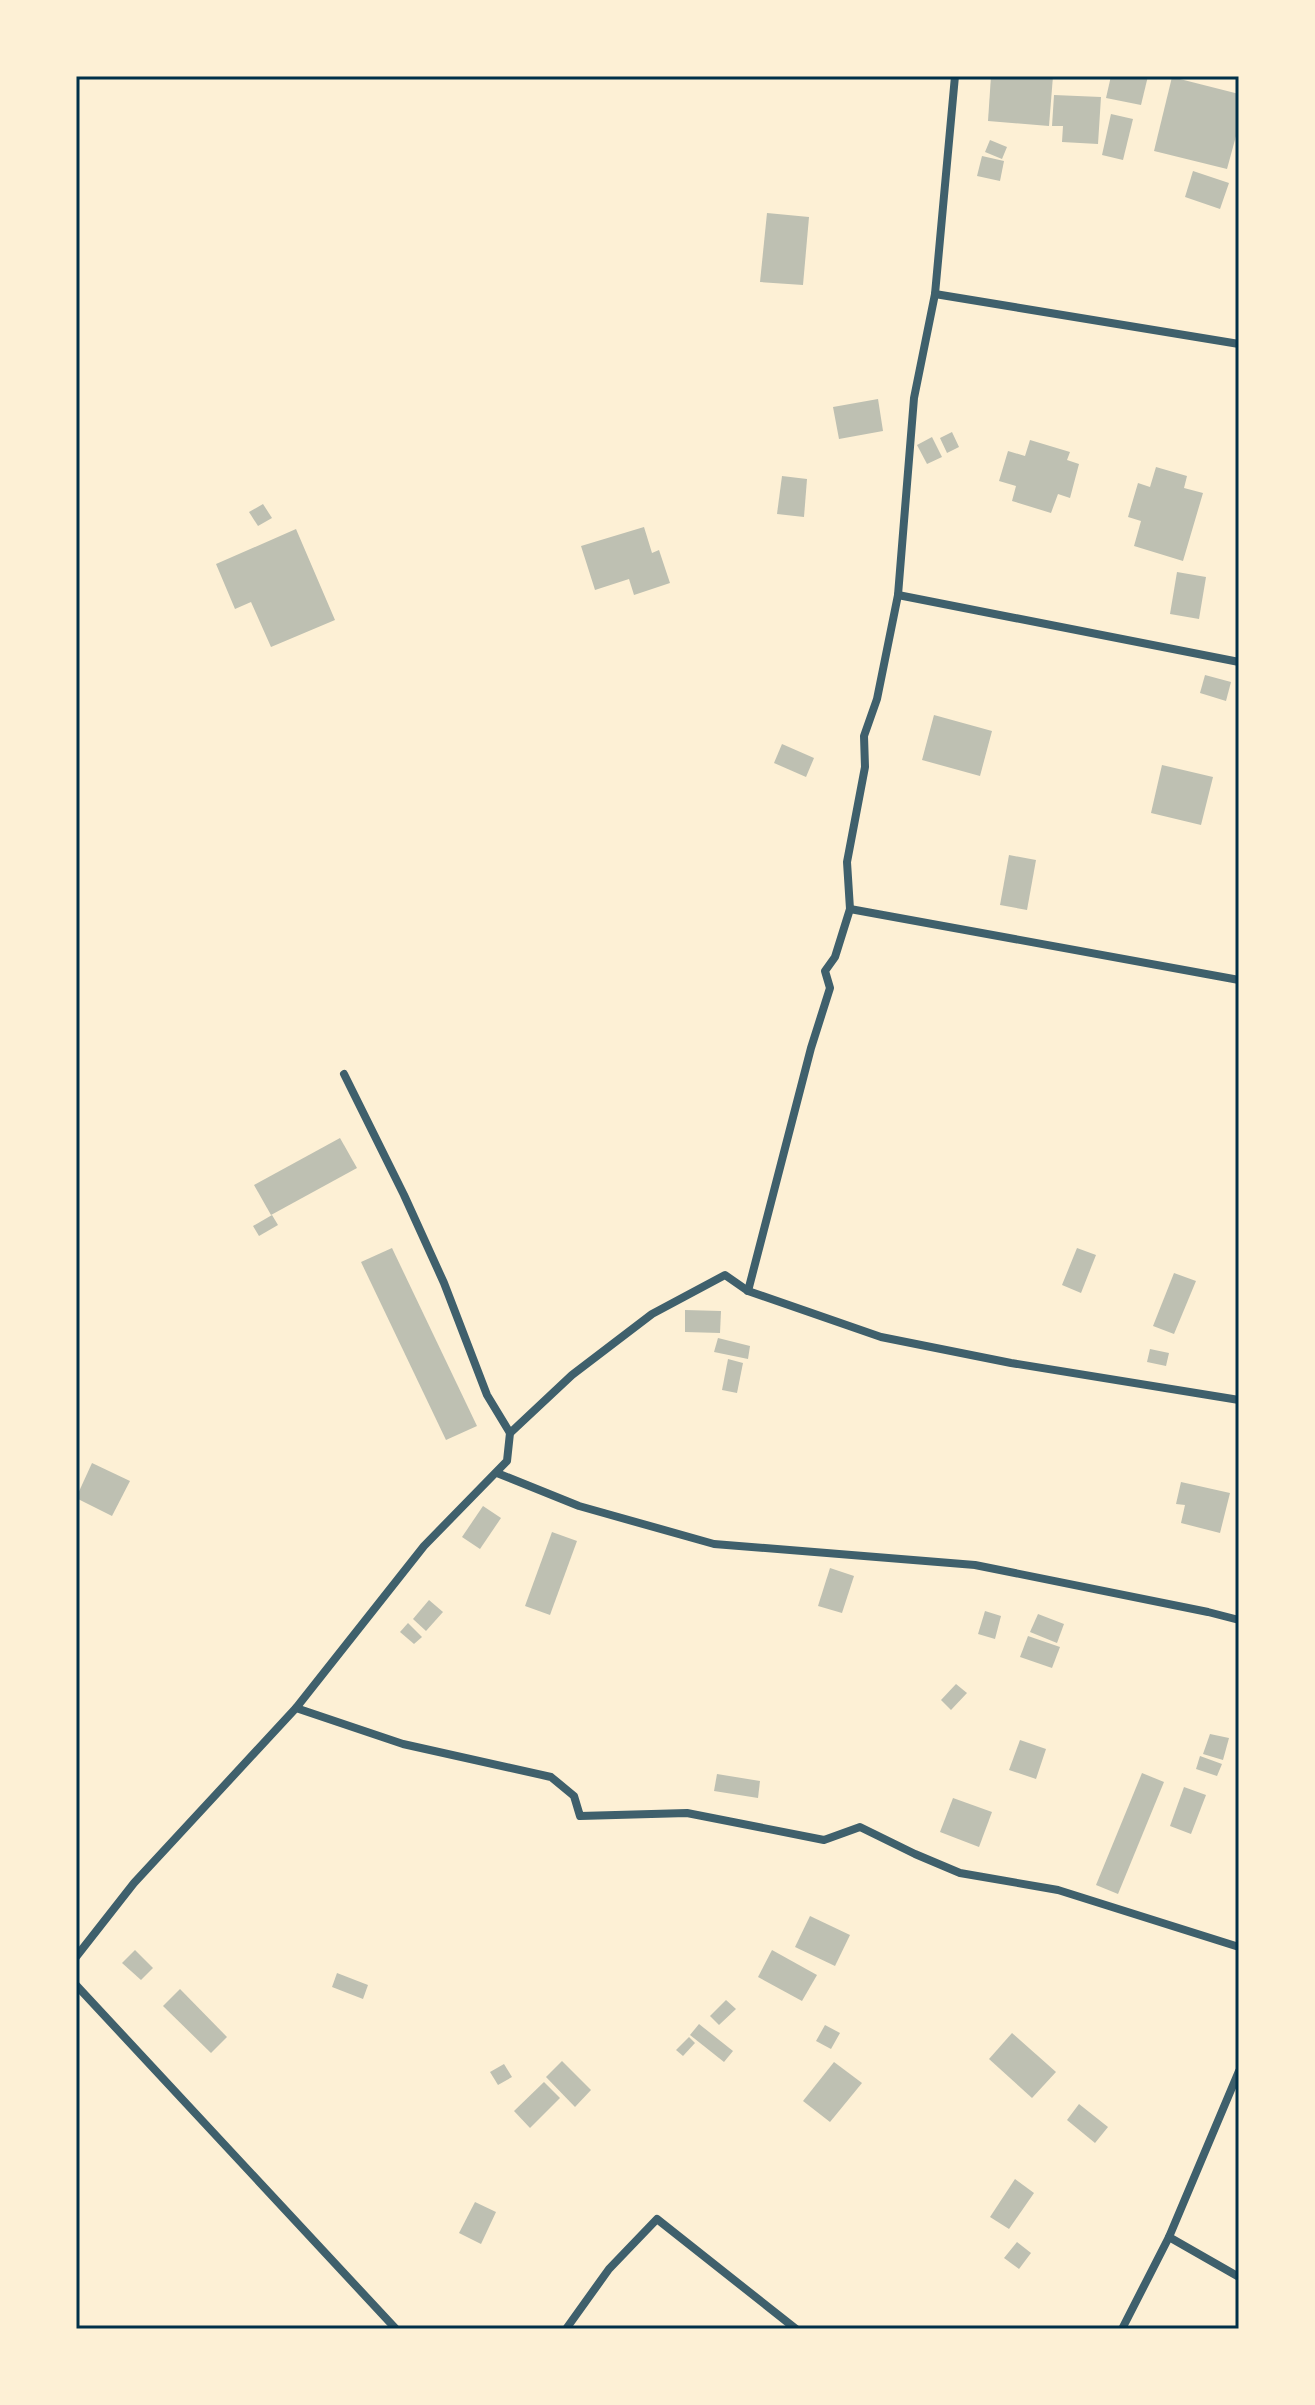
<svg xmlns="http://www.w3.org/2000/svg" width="1315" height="2405" font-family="'Exo 2',sans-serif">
	<rect width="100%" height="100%" fill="#fdf0d5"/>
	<g fill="#bec0b2">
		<path d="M 991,76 L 1053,76 L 1049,126 L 988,121 Z"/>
		<path d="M 1111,76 L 1148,76 L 1141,105 L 1106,98 Z"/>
		<path d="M 1172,77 L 1239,94 L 1239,125 L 1227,169 L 1154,151 Z"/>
		<path d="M 1054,95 L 1101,97 L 1098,144 L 1062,142 L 1063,126 L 1052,126 Z"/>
		<path d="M 1111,114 L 1133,119 L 1123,160 L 1102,155 Z"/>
		<path d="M 990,140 L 1007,147 L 1002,159 L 985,152 Z"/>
		<path d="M 982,156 L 1004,161 L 1000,181 L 977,176 Z"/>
		<path d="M 1193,171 L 1229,183 L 1220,209 L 1185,197 Z"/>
		<path d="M 767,213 L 809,217 L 803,285 L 760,282 Z"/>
		<path d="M 878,399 L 883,431 L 839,439 L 833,407 Z"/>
		<path d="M 952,432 L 959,447 L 947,453 L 940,438 Z"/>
		<path d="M 932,437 L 942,457 L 927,464 L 917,445 Z"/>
		<path d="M 1030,440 L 1070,452 L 1067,460 L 1079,464 L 1070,498 L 1058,494 L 1051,513 L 1012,501 L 1016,486 L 999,481 L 1008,451 L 1025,456 Z"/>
		<path d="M 1156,467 L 1187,476 L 1184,488 L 1203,493 L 1183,561 L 1134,546 L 1141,521 L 1128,517 L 1138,483 L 1150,487 Z"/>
		<path d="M 782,476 L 807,479 L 804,517 L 777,514 Z"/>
		<path d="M 263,504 L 272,518 L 258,526 L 249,512 Z"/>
		<path d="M 644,527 L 652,553 L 659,550 L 670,583 L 634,595 L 629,579 L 595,590 L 581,546 Z"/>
		<path d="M 296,529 L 335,620 L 271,647 L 251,602 L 235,609 L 216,564 Z"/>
		<path d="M 1177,572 L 1206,577 L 1199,619 L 1170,614 Z"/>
		<path d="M 1205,675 L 1231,682 L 1226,701 L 1200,693 Z"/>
		<path d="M 934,715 L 992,731 L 980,776 L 922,760 Z"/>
		<path d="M 782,744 L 814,758 L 806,777 L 774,763 Z"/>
		<path d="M 1162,765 L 1213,777 L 1201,825 L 1151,813 Z"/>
		<path d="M 1009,855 L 1036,860 L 1027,910 L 1000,905 Z"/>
		<path d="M 340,1138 L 357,1168 L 271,1215 L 254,1185 Z"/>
		<path d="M 272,1215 L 278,1225 L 259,1236 L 253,1226 Z"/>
		<path d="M 392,1248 L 477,1426 L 446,1440 L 361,1262 Z"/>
		<path d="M 1077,1248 L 1096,1255 L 1081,1293 L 1062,1285 Z"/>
		<path d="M 1174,1273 L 1196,1281 L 1174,1334 L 1153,1326 Z"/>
		<path d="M 685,1310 L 721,1311 L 720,1333 L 685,1332 Z"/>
		<path d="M 718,1338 L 750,1346 L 748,1359 L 714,1352 Z"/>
		<path d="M 1150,1349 L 1169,1353 L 1166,1366 L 1147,1362 Z"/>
		<path d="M 728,1359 L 743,1363 L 737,1393 L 722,1390 Z"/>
		<path d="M 92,1463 L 130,1481 L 112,1516 L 76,1498 Z"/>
		<path d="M 1181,1482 L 1230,1493 L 1220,1533 L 1181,1523 L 1185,1505 L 1176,1504 Z"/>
		<path d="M 483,1506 L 501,1518 L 480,1549 L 462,1537 Z"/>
		<path d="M 552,1532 L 577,1541 L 550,1615 L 525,1606 Z"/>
		<path d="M 830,1568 L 854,1576 L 842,1613 L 818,1606 Z"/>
		<path d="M 429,1600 L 443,1612 L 426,1631 L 413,1619 Z"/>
		<path d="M 985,1611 L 1001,1616 L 995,1639 L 978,1634 Z"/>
		<path d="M 1038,1614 L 1064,1624 L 1057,1643 L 1030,1632 Z"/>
		<path d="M 408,1623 L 422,1637 L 414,1644 L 400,1632 Z"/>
		<path d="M 1028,1636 L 1060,1647 L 1052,1668 L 1020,1657 Z"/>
		<path d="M 956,1684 L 967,1693 L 951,1710 L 941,1700 Z"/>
		<path d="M 1210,1734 L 1229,1738 L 1223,1760 L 1203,1754 Z"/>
		<path d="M 1020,1740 L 1046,1749 L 1036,1779 L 1009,1770 Z"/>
		<path d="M 1200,1756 L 1222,1764 L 1217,1776 L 1196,1769 Z"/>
		<path d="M 1142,1773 L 1164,1782 L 1118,1894 L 1096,1885 Z"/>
		<path d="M 717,1774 L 760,1781 L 758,1798 L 714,1791 Z"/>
		<path d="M 1184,1787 L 1206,1795 L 1191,1834 L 1170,1826 Z"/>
		<path d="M 953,1798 L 992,1812 L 979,1847 L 940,1832 Z"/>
		<path d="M 810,1916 L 850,1935 L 835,1966 L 795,1947 Z"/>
		<path d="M 135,1950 L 153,1968 L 141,1980 L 122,1963 Z"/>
		<path d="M 772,1950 L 817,1975 L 802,2001 L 758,1977 Z"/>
		<path d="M 337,1973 L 368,1985 L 363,1999 L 332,1987 Z"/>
		<path d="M 180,1989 L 227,2037 L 211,2053 L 163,2006 Z"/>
		<path d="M 726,2000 L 736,2009 L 719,2025 L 710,2016 Z"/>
		<path d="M 699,2024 L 733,2051 L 724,2062 L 690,2035 Z"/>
		<path d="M 825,2025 L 840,2033 L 831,2049 L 816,2041 Z"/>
		<path d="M 1012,2033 L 1056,2072 L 1032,2098 L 989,2059 Z"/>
		<path d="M 689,2037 L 695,2043 L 683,2056 L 676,2050 Z"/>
		<path d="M 562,2061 L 591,2090 L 575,2107 L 546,2077 Z"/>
		<path d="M 834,2062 L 862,2083 L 830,2122 L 803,2101 Z"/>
		<path d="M 504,2064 L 512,2077 L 498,2085 L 490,2072 Z"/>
		<path d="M 544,2082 L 560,2098 L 530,2128 L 514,2111 Z"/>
		<path d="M 1079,2104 L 1108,2127 L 1095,2143 L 1067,2120 Z"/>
		<path d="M 1015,2179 L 1034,2193 L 1009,2229 L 990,2217 Z"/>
		<path d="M 475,2202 L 496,2212 L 481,2244 L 459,2233 Z"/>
		<path d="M 1017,2242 L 1031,2253 L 1019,2269 L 1004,2258 Z"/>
	</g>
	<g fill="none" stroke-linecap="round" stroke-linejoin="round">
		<g stroke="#3f606c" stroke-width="8">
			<path d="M 935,294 L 1239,344"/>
			<path d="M 898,595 L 1239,662"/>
			<path d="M 850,909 L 1239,980"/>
			<path d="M 344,1074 L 404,1195 L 444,1283 L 487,1395 L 510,1433"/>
			<path d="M 748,1291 L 811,1048 L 830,988 L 825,971 L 835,957 L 850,909 L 847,862 L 865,767 L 864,736 L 877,699 L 898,595 L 914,398 L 935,294 L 955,76"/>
			<path d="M 497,1473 L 579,1506 L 714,1544 L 975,1565 L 1208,1612 L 1239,1620"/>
			<path d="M 296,1708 L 403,1744 L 551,1777 L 574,1796 L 580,1816 L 687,1813 L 824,1840 L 860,1827 L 915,1854 L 960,1873 L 1058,1890 L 1239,1947"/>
			<path d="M 76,1957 L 134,1883 L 296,1708 L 424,1546 L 507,1461 L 510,1433 L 572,1375 L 652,1314 L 725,1275 L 748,1291 L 881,1337 L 1011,1363 L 1239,1400"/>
			<path d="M 76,1985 L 396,2329"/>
			<path d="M 1169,2237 L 1239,2277"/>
			<path d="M 566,2329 L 609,2269 L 657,2219 L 796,2329"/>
			<path d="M 1122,2329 L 1169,2237 L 1239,2071"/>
		</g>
	</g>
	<rect width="1315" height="2405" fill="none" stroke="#fdf0d5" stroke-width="156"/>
	<rect x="78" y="78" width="1159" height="2249" fill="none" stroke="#003049" stroke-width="3"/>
</svg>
